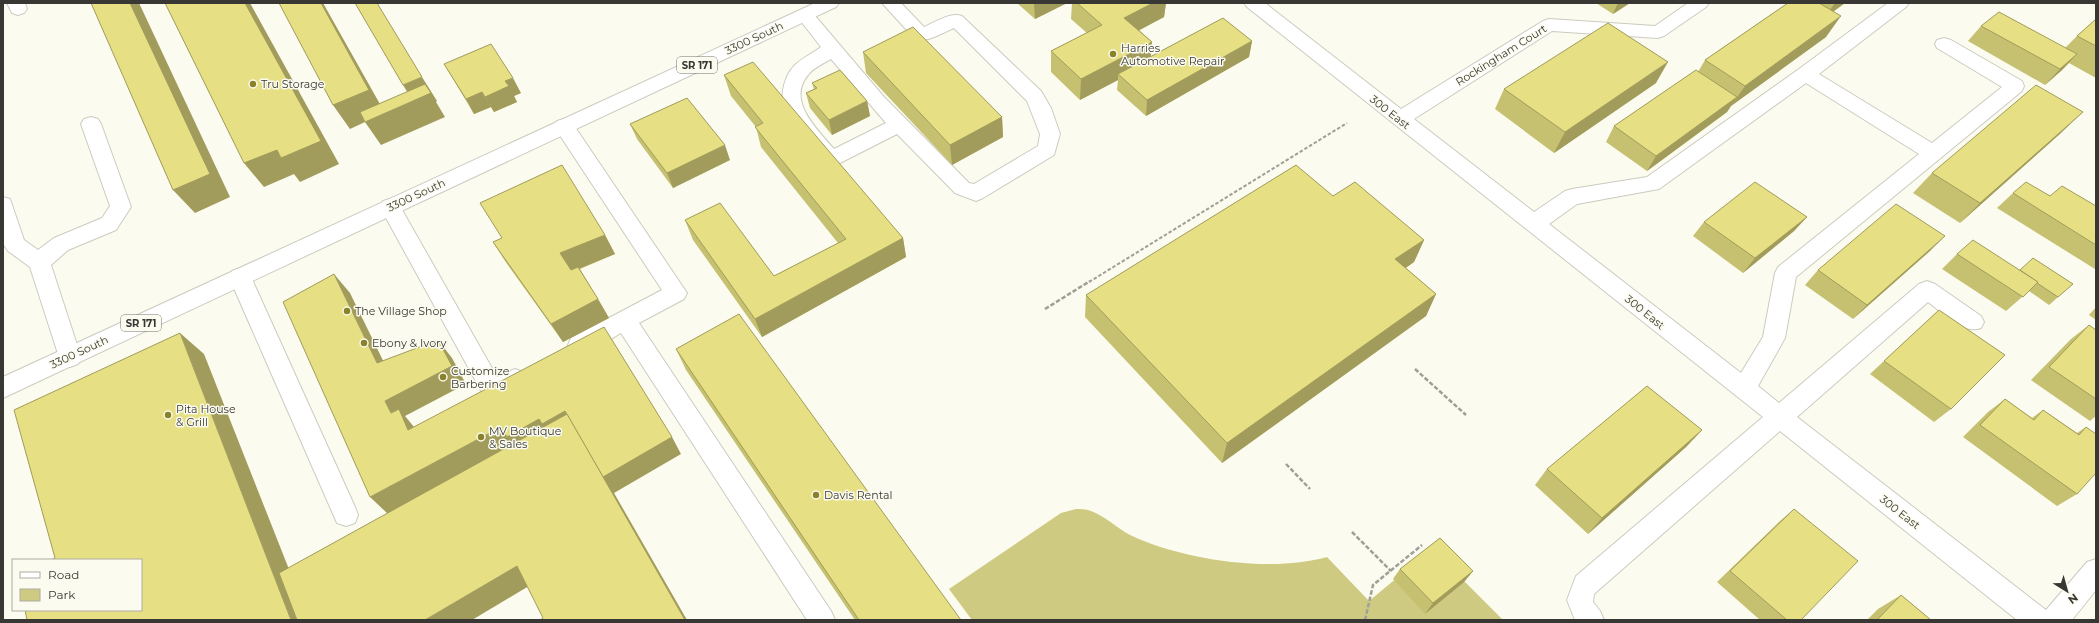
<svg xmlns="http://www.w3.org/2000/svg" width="2099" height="623" font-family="Montserrat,sans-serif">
	<rect width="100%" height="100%" fill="#fbfbef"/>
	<path fill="#cfca81" d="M 1076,509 C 1080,509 1086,509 1091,511 C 1105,516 1117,528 1130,535 C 1183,560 1269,573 1327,557 L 1369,601 L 1432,549 L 1503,620 L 972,620 L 949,589 L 1061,513 Z"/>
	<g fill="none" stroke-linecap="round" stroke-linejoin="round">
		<defs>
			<g id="minor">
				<path d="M 7,3 L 25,3 L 27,9 L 24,13 L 18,15 L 12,13 Z"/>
				<path d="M 882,3 L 901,3 L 924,27 C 936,22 950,12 962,16 L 1041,91 L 1051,108 L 1060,134 L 1054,155 L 983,198 L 976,201 L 955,193 L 897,134 L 838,164 L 831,166 L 824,164 L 788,121 C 779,104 781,79 795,65 C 802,58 813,53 821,47 L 796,15 L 799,11 L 805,9 L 811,11 L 884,97 L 969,183 L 974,184 L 1038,146 L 1040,134 L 1027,101 L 954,28 C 942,33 927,43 915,39 ZM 831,59 L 886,123 L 834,149 C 818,130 786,101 808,75 C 813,68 824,63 831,59 Z"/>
				<path d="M 1244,3 L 1265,3 L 1401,109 L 1543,21 L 1549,19 L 1655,26 L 1688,3 L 1709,3 L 1706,7 L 1664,36 L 1658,38 L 1552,31 L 1414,119 L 1534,212 L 1565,191 L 1572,189 L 1647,177 L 1799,69 L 1888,3 L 1909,3 L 1906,7 L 1819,74 L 1932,143 L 2002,87 L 1937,48 L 1935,44 L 1937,40 L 1944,38 L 1951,40 L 2022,81 L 2024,86 L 2022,91 L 1796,277 L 1785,338 L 1758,386 L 1779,403 L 1919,284 L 1927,281 L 1935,284 L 1981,316 L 1984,322 L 1981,328 C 1963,335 1942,312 1928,302 L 1797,417 L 2046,610 L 2087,562 L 2096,559 L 2096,590 L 2072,620 L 2017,620 L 1780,431 L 1594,594 L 1593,602 L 1600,611 L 1604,620 L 1575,620 L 1567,600 L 1576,576 L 1763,417 L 1247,7 ZM 1806,83 L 1919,154 L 1778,267 L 1775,273 L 1763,337 L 1741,373 L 1549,224 L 1577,204 L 1659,189 Z"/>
				<path d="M 91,117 L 98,119 L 101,124 L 131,207 L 116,230 L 68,250 L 51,265 L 81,357 L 78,364 L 70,367 L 62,364 L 59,357 L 30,267 L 8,251 L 4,245 L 3,197 L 10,199 L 24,240 L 38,250 L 54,238 L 102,218 L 110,206 L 81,124 L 84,119 Z"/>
				<path d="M 564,119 L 571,121 L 687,293 L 684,299 L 639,323 L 831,611 L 835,620 L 807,620 L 621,333 C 607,341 587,357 571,352 L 568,345 L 571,338 L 662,290 L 557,131 L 554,126 L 557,121 Z"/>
				<path d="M 390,199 L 397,201 L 497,377 L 515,369 L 523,372 L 526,379 L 523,386 L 493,401 L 485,398 L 380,207 L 383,201 Z"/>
				<path d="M 240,268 L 248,271 L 251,277 L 355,507 L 358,515 L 355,523 L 346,526 L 337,523 L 229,277 L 232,271 Z"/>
			</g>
			<path id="major" d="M 815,3 L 839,3 L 836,7 L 3,398 L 3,377 Z"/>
		</defs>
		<use href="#minor" stroke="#cbcbc0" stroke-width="2"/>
		<use href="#major" stroke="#cbcbc0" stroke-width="2"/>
		<path stroke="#a09f97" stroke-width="2" stroke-dasharray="3.5 2" stroke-linecap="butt" d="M 1089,282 L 1347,123"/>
		<g stroke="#a09f97" stroke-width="2.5" stroke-dasharray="4.5 2" stroke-linecap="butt">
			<path d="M 1045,309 L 1090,281"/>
			<path d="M 1415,369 L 1466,415"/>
			<path d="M 1286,464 L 1310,489"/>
			<path d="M 1352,532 L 1391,571"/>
			<path d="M 1365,620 L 1373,585 L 1422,545"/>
		</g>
		<use href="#minor" fill="#fff" fill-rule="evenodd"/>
		<use href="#major" fill="#fff" fill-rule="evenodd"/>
	</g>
	<g fill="#c6c071">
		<path d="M 1017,3 L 1067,3 L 1035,19 Z"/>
		<path d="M 1072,3 L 1166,3 L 1164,17 L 1139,30 L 1152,42 L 1151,57 L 1252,41 L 1249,57 L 1146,116 L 1117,90 L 1118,80 L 1080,100 L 1051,72 L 1051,51 L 1087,33 L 1071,19 Z"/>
		<path d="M 1596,3 L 1630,3 L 1613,14 Z"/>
		<path d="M 1788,3 L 1845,3 L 1833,12 L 1826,37 L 1731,106 L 1727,112 L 1647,171 L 1606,142 L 1614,126 L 1698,72 L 1705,60 Z"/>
		<path d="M 2096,19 L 2096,78 L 2069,63 L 2062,70 L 2045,85 L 1968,41 L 1981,26 L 2065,48 L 2077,36 Z"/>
		<path d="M 863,52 L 1002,117 L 1003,137 L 952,165 L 866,73 Z"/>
		<path d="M 444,64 L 521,93 L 514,96 L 517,102 L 494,112 L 491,107 L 474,114 Z"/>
		<path d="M 724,75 L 903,238 L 906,257 L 762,337 L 693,240 L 685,220 L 774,276 L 838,243 L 761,147 L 756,127 L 731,96 Z"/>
		<path d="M 812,83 L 867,101 L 870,116 L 832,135 L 810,108 L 806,93 L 814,89 Z"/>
		<path d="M 1656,83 L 1554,153 L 1495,109 L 1504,89 Z"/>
		<path d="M 630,124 L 730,160 L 673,188 L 637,139 Z"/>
		<path d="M 2062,132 L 1960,223 L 1913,193 L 1932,173 Z"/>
		<path d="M 2013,193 L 2050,196 L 2096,206 L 2096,269 L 2095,269 L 1997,208 Z"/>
		<path d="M 1333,196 L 1424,240 L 1414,262 L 1406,268 L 1436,294 L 1426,316 L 1222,463 L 1085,317 L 1086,295 Z"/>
		<path d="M 1807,217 L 1794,231 L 1743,273 L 1693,236 L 1704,222 Z"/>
		<path d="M 605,235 L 615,254 L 580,269 L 609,318 L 563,342 L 505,261 L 493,242 Z"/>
		<path d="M 1931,250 L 1853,319 L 1805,285 L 1818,270 Z"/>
		<path d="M 1957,254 L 2020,270 L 2073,284 L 2049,305 L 2029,291 L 2006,311 L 1942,269 Z"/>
		<path d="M 2096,307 L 2096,320 L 2089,315 Z"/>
		<path d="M 1939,310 L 1951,409 L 1934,422 L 1870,374 Z"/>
		<path d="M 2089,325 L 2096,330 L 2096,416 L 2090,421 L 2031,380 L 2071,339 Z"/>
		<path d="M 676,349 L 961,620 L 855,620 L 686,370 Z"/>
		<path d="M 2005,399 L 2032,418 L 2043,410 L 2077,433 L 2086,427 L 2077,494 L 2057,506 L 1963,437 L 1988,412 Z"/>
		<path d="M 1702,430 L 1686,447 L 1588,534 L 1535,485 L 1547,469 Z"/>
		<path d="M 1794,509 L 1801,620 L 1760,620 L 1717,582 L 1780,521 Z"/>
		<path d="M 1400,569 L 1473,571 L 1464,582 L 1425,614 L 1393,579 Z"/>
		<path d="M 1901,595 L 1931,620 L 1867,620 L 1878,609 Z"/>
	</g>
	<g fill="#a19c5c">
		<path d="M 130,3 L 139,3 L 230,197 L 195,213 L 173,190 Z"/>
		<path d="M 245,3 L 250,3 L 339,164 L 300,182 L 294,174 L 264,187 L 244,163 Z"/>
		<path d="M 321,3 L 323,3 L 385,113 L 413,101 L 403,85 L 422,77 L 437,101 L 436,102 L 445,117 L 381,145 L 365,122 L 350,129 L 333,105 Z"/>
		<path d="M 1034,3 L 1067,3 L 1035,19 Z"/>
		<path d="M 1153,3 L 1166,3 L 1164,17 L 1123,39 L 1124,18 Z"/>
		<path d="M 1618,3 L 1630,3 L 1613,14 Z"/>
		<path d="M 1835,3 L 1845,3 L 1824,18 Z"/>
		<path d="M 1841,16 L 1826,37 L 1731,106 L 1745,86 Z"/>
		<path d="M 1252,41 L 1249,57 L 1146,116 L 1147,100 Z"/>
		<path d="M 1152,42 L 1150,63 L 1118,74 L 1118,80 L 1080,100 L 1081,79 Z"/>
		<path d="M 2077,54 L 2062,70 L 2045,85 L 2060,69 Z"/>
		<path d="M 1668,62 L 1656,83 L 1554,153 L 1565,132 Z"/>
		<path d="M 513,78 L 521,93 L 514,96 L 517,102 L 494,112 L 485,97 L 505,81 Z"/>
		<path d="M 482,92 L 491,107 L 474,114 L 466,99 Z"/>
		<path d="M 1737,97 L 1727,112 L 1647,171 L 1656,156 Z"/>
		<path d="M 867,101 L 870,116 L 832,135 L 829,120 Z"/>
		<path d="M 2083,112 L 2062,132 L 1960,223 L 1980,203 Z"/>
		<path d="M 1002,117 L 1003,137 L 952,165 L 950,145 Z"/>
		<path d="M 725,145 L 730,160 L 673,188 L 667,173 Z"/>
		<path d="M 1807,217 L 1794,231 L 1743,273 L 1755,258 Z"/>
		<path d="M 605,235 L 615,254 L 571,272 L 560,253 Z"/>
		<path d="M 1945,236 L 1931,250 L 1853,319 L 1867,305 Z"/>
		<path d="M 903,238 L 906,257 L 762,337 L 755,319 Z"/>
		<path d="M 1424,240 L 1414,262 L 1386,281 L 1395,259 Z"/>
		<path d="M 334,274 L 350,293 L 393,381 L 377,363 Z"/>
		<path d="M 1436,294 L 1426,316 L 1222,463 L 1227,443 Z"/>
		<path d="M 598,299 L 609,318 L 563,342 L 551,324 Z"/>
		<path d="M 180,333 L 204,354 L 309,620 L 291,620 Z"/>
		<path d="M 438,340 L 452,358 L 466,384 L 405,416 L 414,427 L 424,447 L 391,413 L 385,401 Z"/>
		<path d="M 565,411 L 672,437 L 681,454 L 614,493 L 687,620 L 685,620 L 387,513 L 370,497 L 501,427 Z"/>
		<path d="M 1702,430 L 1686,447 L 1588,534 L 1602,518 Z"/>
		<path d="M 517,566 L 534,583 L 472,620 L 425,620 Z"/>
		<path d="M 1473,571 L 1464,582 L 1425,614 L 1433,603 Z"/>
	</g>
	<g fill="#e6df83" stroke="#a19c5c">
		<path d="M 91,3 L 130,3 L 210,174 L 173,190 Z"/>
		<path d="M 165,3 L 245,3 L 321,141 L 281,158 L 277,150 L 244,163 Z"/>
		<path d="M 279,3 L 321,3 L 369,90 L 333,105 Z"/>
		<path d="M 355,3 L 377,3 L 422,77 L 403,85 Z"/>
		<path d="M 1077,3 L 1153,3 L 1124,18 L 1152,42 L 1081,79 L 1051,51 L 1102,25 Z"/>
		<path d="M 1788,3 L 1819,3 L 1841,16 L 1745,86 L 1705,60 Z"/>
		<path d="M 1999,12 L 2077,54 L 2060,69 L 1981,26 Z"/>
		<path d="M 1223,18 L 1252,41 L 1147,100 L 1118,74 Z"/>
		<path d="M 2096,19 L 2096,46 L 2077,36 Z"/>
		<path d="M 1608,23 L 1668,62 L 1565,132 L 1504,89 Z"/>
		<path d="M 913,27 L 1002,117 L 950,145 L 863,52 Z"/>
		<path d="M 491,44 L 513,78 L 505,81 L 509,86 L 485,97 L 482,92 L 466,99 L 444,64 Z"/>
		<path d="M 753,62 L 903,238 L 755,319 L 685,220 L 720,203 L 774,276 L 846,239 L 755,127 L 763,123 L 724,75 Z"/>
		<path d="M 840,70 L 867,101 L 829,120 L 806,93 L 817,88 L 812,83 Z"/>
		<path d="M 1696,70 L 1737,97 L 1656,156 L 1614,126 Z"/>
		<path d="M 425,84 L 431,93 L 365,122 L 360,112 Z"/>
		<path d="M 2036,85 L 2083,112 L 1980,203 L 1932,173 Z"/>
		<path d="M 687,98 L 725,145 L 667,173 L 630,124 Z"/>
		<path d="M 562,165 L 605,235 L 560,253 L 571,270 L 578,267 L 598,299 L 551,324 L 493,242 L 502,238 L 480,203 Z"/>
		<path d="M 1296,165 L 1333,196 L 1355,182 L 1424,240 L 1395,259 L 1436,294 L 1227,443 L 1086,295 Z"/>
		<path d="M 1755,182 L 1807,217 L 1755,258 L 1704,222 Z"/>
		<path d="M 2026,182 L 2050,196 L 2062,186 L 2096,206 L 2096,245 L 2013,193 Z"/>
		<path d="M 1896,204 L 1945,236 L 1867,305 L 1818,270 Z"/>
		<path d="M 1973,240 L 2038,282 L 2023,297 L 1957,254 Z"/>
		<path d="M 2033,258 L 2073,284 L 2058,297 L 2037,283 L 2038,282 L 2020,270 Z"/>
		<path d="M 334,274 L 377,363 L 438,340 L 452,366 L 385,401 L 391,413 L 399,409 L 408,430 L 604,327 L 672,437 L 603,477 L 565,411 L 542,424 L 539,419 L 507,437 L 501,427 L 370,497 L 283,302 Z"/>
		<path d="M 1939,310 L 2005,355 L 1951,409 L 1884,361 Z"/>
		<path d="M 739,314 L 961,620 L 859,620 L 676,349 Z"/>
		<path d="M 2089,325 L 2096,330 L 2096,399 L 2049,367 Z"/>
		<path d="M 180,333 L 291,620 L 27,620 L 25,610 L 141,610 L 141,560 L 51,560 L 55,558 L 14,410 Z"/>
		<path d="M 1647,386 L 1702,430 L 1602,518 L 1547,469 Z"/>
		<path d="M 2005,399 L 2034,420 L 2043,410 L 2079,435 L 2086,427 L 2096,434 L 2096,473 L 2077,494 L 1980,425 Z"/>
		<path d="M 567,414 L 685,620 L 540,620 L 543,618 L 517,566 L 425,620 L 297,620 L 279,573 Z"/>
		<path d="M 1794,509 L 1858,561 L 1801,620 L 1787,620 L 1730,571 Z"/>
		<path d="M 1440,538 L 1473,571 L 1433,603 L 1400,569 Z"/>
		<path d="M 1901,595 L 1931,620 L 1877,620 Z"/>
	</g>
	<g fill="#89822a" stroke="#fbfbef" stroke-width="1.5">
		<circle cx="1113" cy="54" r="4"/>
		<circle cx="253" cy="84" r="4"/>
		<circle cx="347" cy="311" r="4"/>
		<circle cx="364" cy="343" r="4"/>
		<circle cx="443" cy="377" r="4"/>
		<circle cx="168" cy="415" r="4"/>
		<circle cx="481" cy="437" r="4"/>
		<circle cx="816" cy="495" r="4"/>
	</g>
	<g text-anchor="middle" stroke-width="3" stroke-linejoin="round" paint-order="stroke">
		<g fill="#fbfbef" stroke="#72726b" stroke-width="1">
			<rect x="677" y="57" width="40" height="16" rx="3"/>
			<rect x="121" y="315" width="40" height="16" rx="3"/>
		</g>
		<g font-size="10" font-weight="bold" fill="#383733">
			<text x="697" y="69">SR 171</text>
			<text x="141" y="327">SR 171</text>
		</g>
		<g font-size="11" fill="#383733" stroke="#fbfbef">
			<text transform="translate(754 38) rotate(-25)" y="4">3300 South</text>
			<text transform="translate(1501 55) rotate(-32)" y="4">Rockingham Court</text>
			<text transform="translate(1390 112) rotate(38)" y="4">300 East</text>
			<text transform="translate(416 195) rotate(-25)" y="4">3300 South</text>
			<text transform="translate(1645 312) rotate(39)" y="4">300 East</text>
			<text transform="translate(79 352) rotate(-25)" y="4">3300 South</text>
			<text transform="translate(1900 512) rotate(38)" y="4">300 East</text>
		</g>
		<g font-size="11" fill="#383733" stroke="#fbfbef" text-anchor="start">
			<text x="1121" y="52">Harries<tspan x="1121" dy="13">Automotive Repair</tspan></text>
			<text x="261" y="88">Tru Storage</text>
			<text x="355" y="315">The Village Shop</text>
			<text x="372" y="347">Ebony &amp; Ivory</text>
			<text x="451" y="375">Customize<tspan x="451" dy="13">Barbering</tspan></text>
			<text x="176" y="413">Pita House<tspan x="176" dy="13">&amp; Grill</tspan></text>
			<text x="489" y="435">MV Boutique<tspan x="489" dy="13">&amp; Sales</tspan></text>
			<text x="824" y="499">Davis Rental</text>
		</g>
	</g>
	<rect width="2099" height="623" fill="none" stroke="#383733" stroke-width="8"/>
	<rect x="12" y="559" width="130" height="52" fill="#fbfbef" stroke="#adada4"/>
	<rect x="20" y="572" width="20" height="6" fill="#ffffff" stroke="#adada4"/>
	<text x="48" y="579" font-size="12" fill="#383733">Road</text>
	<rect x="20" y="589" width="20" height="12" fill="#cfca81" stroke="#adada4"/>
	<text x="48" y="599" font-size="12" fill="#383733">Park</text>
	<g transform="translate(2067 591) rotate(143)" stroke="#fbfbef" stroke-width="3" paint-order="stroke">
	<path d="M0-3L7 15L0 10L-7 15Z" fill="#383733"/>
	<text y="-6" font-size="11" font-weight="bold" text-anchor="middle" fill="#383733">N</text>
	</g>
</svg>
